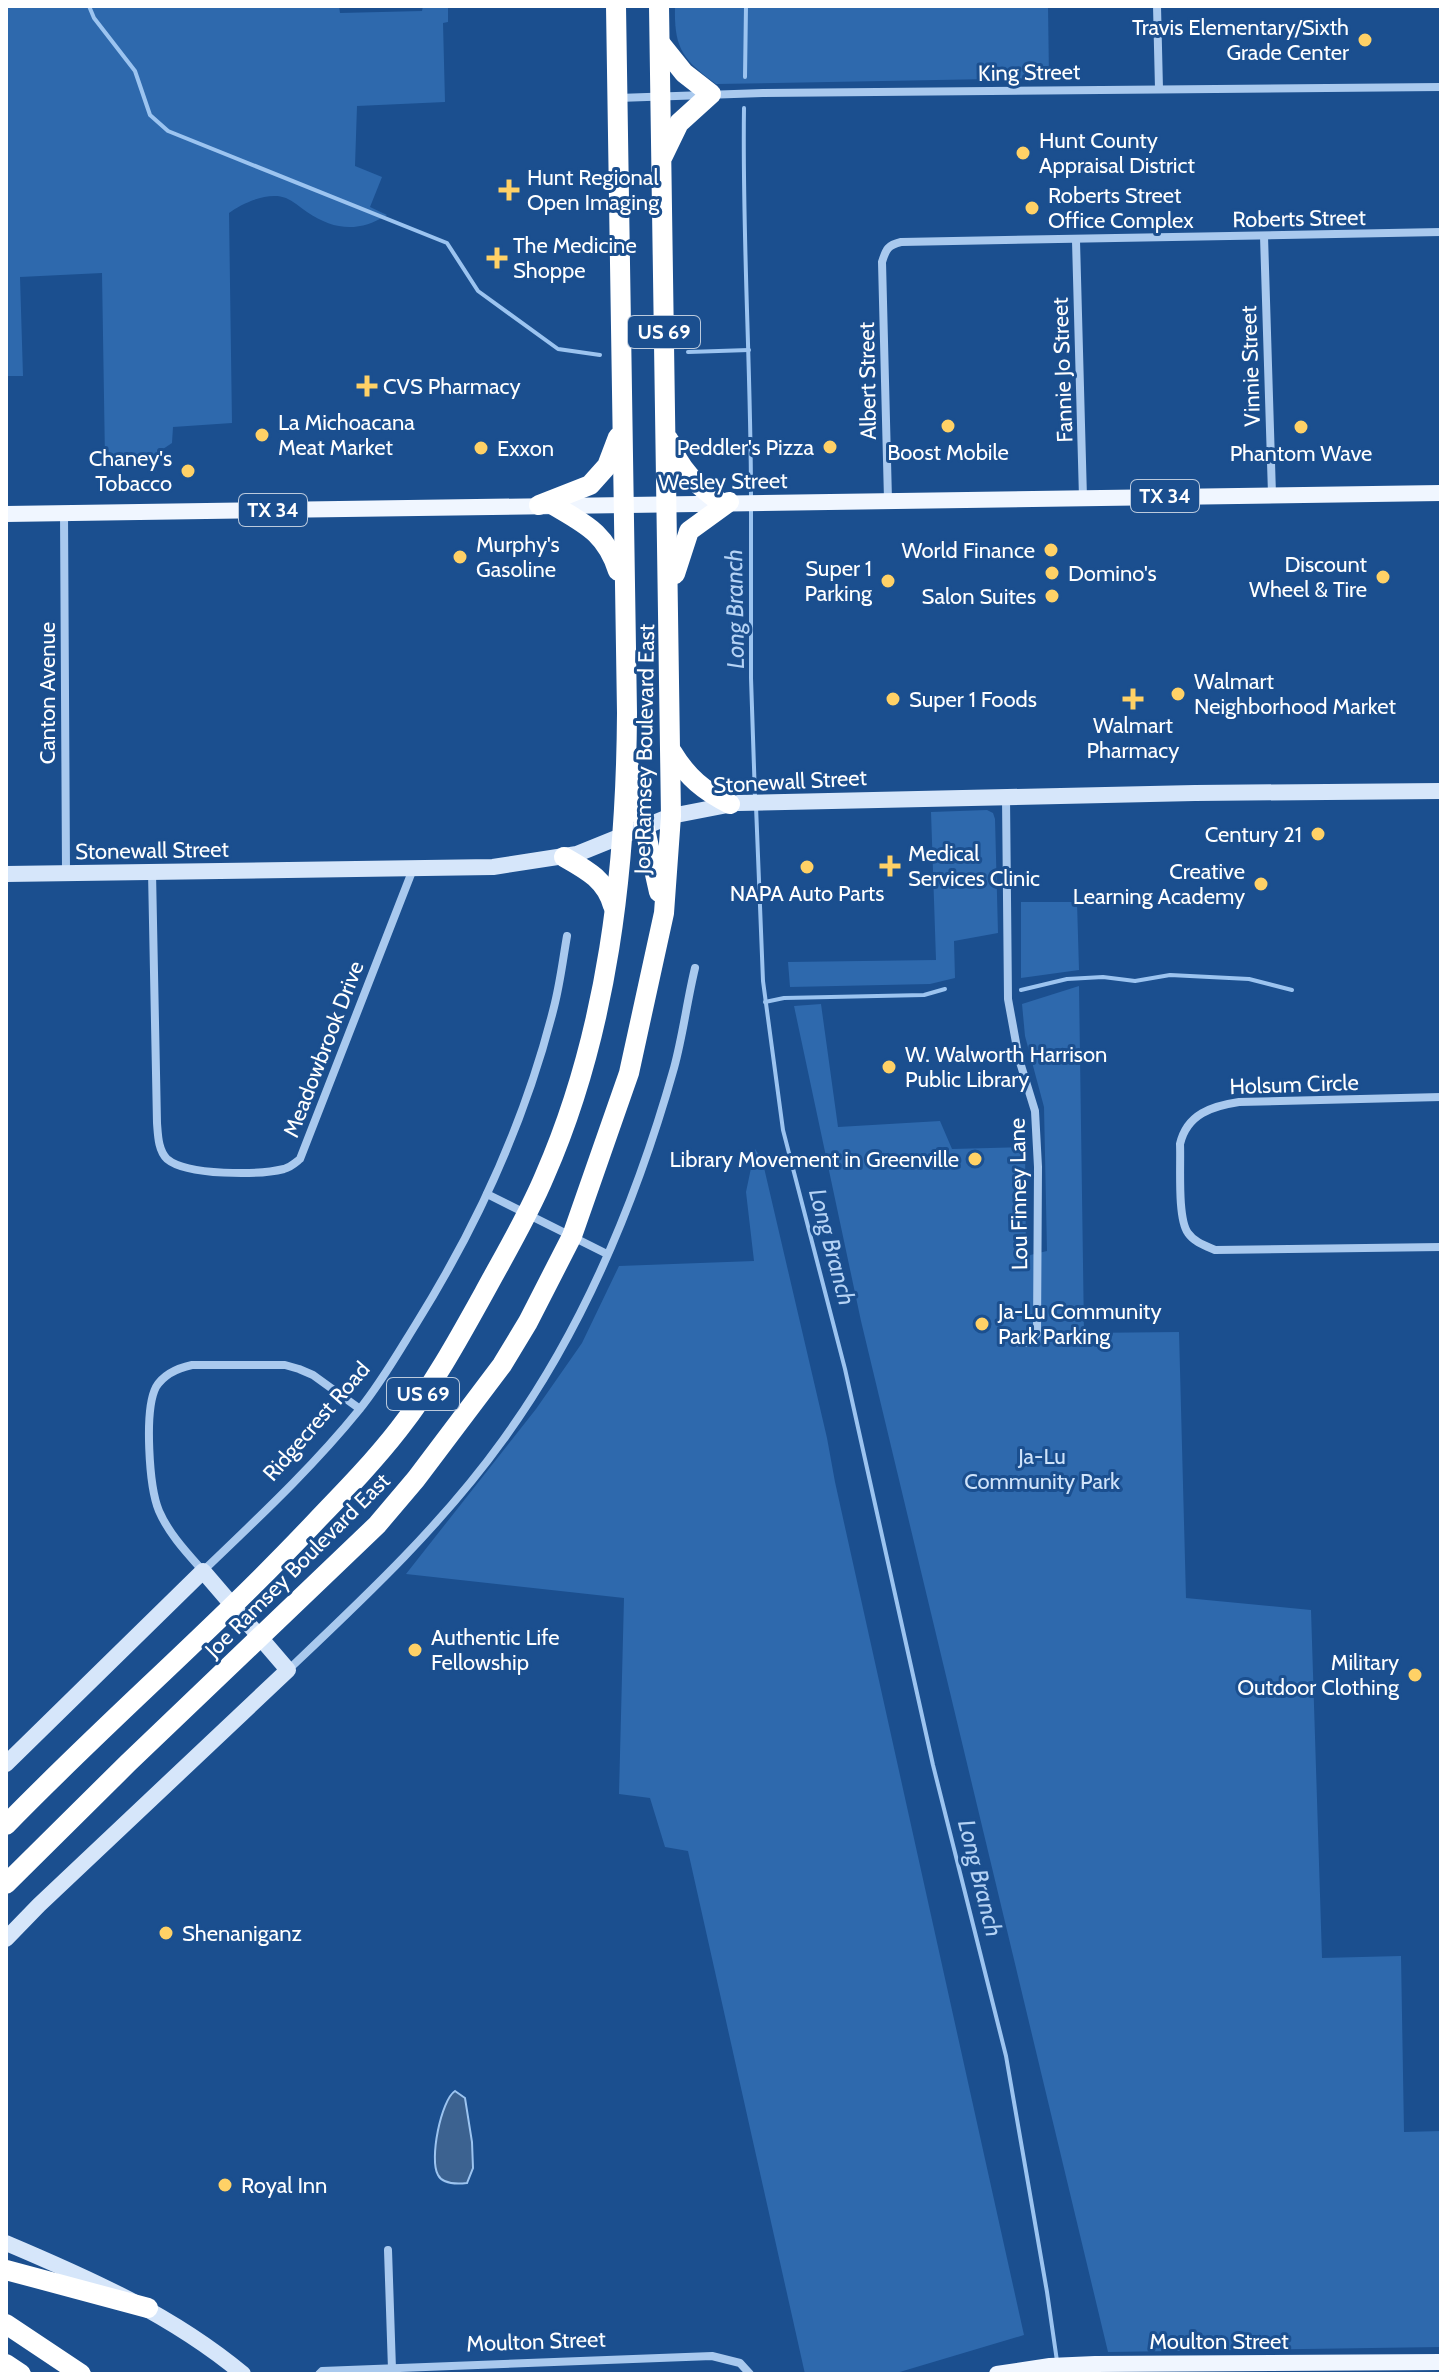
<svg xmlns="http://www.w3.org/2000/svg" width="1447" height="2380" font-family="Cabin,sans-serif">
	<rect width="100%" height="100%" fill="#1b4f8f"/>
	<g fill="#2e69ad">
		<path d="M 6,6 L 339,6 L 340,13 L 422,11 L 423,6 L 448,6 L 448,22 L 443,23 L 445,102 L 357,106 L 355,166 L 382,177 L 370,207 L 387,215 C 358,233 334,230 307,212 C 300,207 293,201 286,198 C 269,191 242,203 229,213 L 232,423 L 173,427 L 172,443 L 151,457 L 105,460 L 102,273 L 20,277 L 23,376 L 6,376 Z"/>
		<path d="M 675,6 L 1048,6 L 1049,78 L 716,84 C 682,59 674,48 675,6 Z"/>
		<path d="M 987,810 L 993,813 L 995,819 L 998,933 L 954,941 L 955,978 L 930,984 L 790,987 L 788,962 L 936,960 L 931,812 Z"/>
		<path d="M 1021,902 L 1077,902 L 1079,970 L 1021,978 Z"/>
		<path d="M 1079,986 L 1084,1333 L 1179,1332 L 1186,1598 L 1311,1610 L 1322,1958 L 1401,1956 L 1404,2132 L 1441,2131 L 1441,2347 L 1108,2352 L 861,1321 L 794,1006 L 821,1004 L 838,1127 L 940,1121 L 952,1149 L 1025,1147 L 1026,1256 L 1047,1251 L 1044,1107 L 1025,1036 L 1022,1004 Z"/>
		<path d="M 755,1149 L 762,1159 L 827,1438 L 835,1482 L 1024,2335 L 893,2374 L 805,2374 L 688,1851 L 665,1847 L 650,1798 L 619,1794 L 624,1598 L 406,1574 L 536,1409 L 582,1343 L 619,1266 L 754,1261 L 746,1192 Z"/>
	</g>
	<path fill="#3c6290" stroke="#9cc4f0" stroke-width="2" d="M 455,2091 L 465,2098 L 472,2142 L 473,2168 L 467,2183 C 458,2184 443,2185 438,2175 C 429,2160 441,2100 455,2091 Z"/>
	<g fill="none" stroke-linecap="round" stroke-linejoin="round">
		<g stroke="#9cc4f0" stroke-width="4">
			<path d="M 89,6 L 94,18 L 135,71 L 150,115 L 168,131 L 447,243 L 478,291 L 558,349 L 600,355"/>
			<path d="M 745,77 L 746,6"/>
			<path d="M 744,108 C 742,238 751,367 751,497"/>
			<path d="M 688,352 L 749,350"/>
			<path d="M 751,506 L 751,678 L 755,797"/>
			<path d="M 756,806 L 763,981 L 783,1130 L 845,1369 L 933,1765 L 1006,2056 L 1047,2292 L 1057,2361"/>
			<path d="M 1021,990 L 1067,979 L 1103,977 L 1135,981 L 1170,975 L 1249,979 L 1292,990"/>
			<path d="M 765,1002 L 784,998 L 924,995 L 945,989"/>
		</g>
		<g stroke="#a9c9ee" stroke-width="8">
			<path d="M 1157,6 L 1159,89"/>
			<path d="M 618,98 L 763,93 L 1441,87"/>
			<path d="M 1264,236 L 1272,494"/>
			<path d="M 1076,241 L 1083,498"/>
			<path d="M 888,500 L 882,262 C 886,249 888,245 901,242 L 1441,232"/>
			<path d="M 64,513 L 66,872"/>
			<path d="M 1006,797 L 1008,999 L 1019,1059 L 1035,1111 L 1038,1167 L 1037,1334 L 1025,1343 L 1019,1343"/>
			<path d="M 152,872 L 157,1123 C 158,1135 158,1150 167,1159 C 187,1176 259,1175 284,1169 C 291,1167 295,1163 300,1159 L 413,869"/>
			<path d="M 1441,1097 L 1239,1102 C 1212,1106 1187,1114 1180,1144 C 1181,1164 1177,1218 1188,1233 C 1194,1242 1206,1246 1215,1250 L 1441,1247"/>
			<path d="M 487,1194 L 607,1254"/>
			<path d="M 360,1409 L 313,1375 L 299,1369 L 285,1365 L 192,1365 C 178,1368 164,1374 156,1387 C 144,1410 149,1487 159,1511 C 169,1534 187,1553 203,1571 C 257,1519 312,1468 359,1410 C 381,1383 398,1353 416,1324 C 477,1226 526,1119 554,1007 C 560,984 563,959 567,936"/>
			<path d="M 288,1670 C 364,1598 442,1525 503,1440 C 583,1330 637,1199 674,1068 C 683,1035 687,1001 695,968"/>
			<path d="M 388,2250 L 392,2369"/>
			<path d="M 319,2374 L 322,2371 L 712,2356 L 740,2363 L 750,2374"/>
		</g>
		<g stroke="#d6e6fa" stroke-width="16">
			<path d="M 6,874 L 493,867 L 577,854 L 671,816 L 738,803 L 1195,793 L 1441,791"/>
			<path d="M 6,1764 L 203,1571 L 288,1670 L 39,1905 L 6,1939"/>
			<path d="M 6,2243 C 91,2279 172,2315 243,2374"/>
		</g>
		<g stroke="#f0f6ff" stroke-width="16">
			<path d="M 6,514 L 1441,493"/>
			<path d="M 997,2374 L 1050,2366 L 1095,2364 L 1441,2362"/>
		</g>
		<g stroke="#fff" stroke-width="20">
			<path d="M 660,43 L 684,73 L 711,94 L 679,123 L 663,156"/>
			<path d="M 669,440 C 680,471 695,483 721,503"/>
			<path d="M 539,505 L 590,485 L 607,466 L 618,437"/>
			<path d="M 553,505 C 585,524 606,533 618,571"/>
			<path d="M 675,574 L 689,531 L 729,502"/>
			<path d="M 672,752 C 687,777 704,791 730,804"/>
			<path d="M 632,771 L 659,892"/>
			<path d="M 564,857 C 587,870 606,880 613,906"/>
			<path d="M 6,1825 C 108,1720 219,1625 319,1518 C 347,1489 375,1460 399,1429 C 432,1387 458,1340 484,1293 C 505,1254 528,1216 545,1175 C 608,1031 626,869 627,713 L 616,6"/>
			<path d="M 6,1884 L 128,1763 L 377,1525 L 416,1479 L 502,1365 L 528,1322 L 572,1236 L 629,1073 L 664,913 L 671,816 L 659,6"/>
			<path d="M 6,2270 L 148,2308"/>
			<path d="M 6,2324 L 81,2374"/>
			<path d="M 6,2364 L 21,2374"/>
		</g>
	</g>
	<g fill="#ffd166" stroke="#1b4f8f" stroke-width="3">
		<circle cx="1365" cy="40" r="8"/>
		<circle cx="1023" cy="153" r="8"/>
		<path d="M505 178h8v8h8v8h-8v8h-8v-8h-8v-8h8z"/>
		<circle cx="1032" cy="208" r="8"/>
		<path d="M493 246h8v8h8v8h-8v8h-8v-8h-8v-8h8z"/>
		<path d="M363 374h8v8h8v8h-8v8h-8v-8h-8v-8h8z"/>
		<circle cx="948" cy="426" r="8"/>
		<circle cx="1301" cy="427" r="8"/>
		<circle cx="262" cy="435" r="8"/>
		<circle cx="830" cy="447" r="8"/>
		<circle cx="481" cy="448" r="8"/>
		<circle cx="188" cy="471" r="8"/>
		<circle cx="1051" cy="550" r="8"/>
		<circle cx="460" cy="557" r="8"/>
		<circle cx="1052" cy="573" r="8"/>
		<circle cx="1383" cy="577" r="8"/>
		<circle cx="888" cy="581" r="8"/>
		<circle cx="1052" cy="596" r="8"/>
		<circle cx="1178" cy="694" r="8"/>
		<circle cx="893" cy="699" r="8"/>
		<path d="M1129 687h8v8h8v8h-8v8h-8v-8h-8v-8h8z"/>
		<circle cx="1318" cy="834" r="8"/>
		<path d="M886 854h8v8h8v8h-8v8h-8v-8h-8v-8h8z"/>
		<circle cx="807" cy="867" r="8"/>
		<circle cx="1261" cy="884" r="8"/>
		<circle cx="889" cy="1067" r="8"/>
		<circle cx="975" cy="1159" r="8"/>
		<circle cx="982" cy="1324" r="8"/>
		<circle cx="415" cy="1650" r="8"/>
		<circle cx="1415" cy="1675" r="8"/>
		<circle cx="166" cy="1933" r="8"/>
		<circle cx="225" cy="2185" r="8"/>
	</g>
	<g text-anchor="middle" stroke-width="6" stroke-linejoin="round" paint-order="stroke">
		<g fill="#1b4f8f" stroke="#bbcadd" stroke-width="2">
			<rect x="628" y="316" width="72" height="32" rx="6"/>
			<rect x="1131" y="480" width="68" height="32" rx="6"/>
			<rect x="239" y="494" width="68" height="32" rx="6"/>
			<rect x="387" y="1378" width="72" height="32" rx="6"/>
		</g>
		<g font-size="20" font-weight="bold" fill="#fff">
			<text x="664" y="339">US 69</text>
			<text x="1165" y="503">TX 34</text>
			<text x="273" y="517">TX 34</text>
			<text x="423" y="1401">US 69</text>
		</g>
		<g font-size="22" fill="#fff" stroke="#1b4f8f" text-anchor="start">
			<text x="1349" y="35" text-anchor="end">Travis Elementary/Sixth<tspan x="1349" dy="25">Grade Center</tspan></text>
			<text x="1039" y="148">Hunt County<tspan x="1039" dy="25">Appraisal District</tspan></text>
			<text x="527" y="185">Hunt Regional<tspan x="527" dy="25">Open Imaging</tspan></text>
			<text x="1048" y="203">Roberts Street<tspan x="1048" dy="25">Office Complex</tspan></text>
			<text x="513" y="253">The Medicine<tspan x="513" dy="25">Shoppe</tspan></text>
			<text x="383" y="394">CVS Pharmacy</text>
			<text x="278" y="430">La Michoacana<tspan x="278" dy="25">Meat Market</tspan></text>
			<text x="814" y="455" text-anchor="end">Peddler's Pizza</text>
			<text x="497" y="456">Exxon</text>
			<text x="948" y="460" text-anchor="middle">Boost Mobile</text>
			<text x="1301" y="461" text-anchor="middle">Phantom Wave</text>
			<text x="172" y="466" text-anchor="end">Chaney's<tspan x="172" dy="25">Tobacco</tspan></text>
			<text x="476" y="552">Murphy's<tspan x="476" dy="25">Gasoline</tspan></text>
			<text x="1035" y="558" text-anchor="end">World Finance</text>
			<text x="1367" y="572" text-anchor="end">Discount<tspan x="1367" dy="25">Wheel &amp; Tire</tspan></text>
			<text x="872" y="576" text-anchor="end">Super 1<tspan x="872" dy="25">Parking</tspan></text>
			<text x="1068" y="581">Domino's</text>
			<text x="1036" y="604" text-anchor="end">Salon Suites</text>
			<text x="1194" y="689">Walmart<tspan x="1194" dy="25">Neighborhood Market</tspan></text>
			<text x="909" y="707">Super 1 Foods</text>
			<text x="1133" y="733" text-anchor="middle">Walmart<tspan x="1133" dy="25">Pharmacy</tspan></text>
			<text x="1302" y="842" text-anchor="end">Century 21</text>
			<text x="908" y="861">Medical<tspan x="908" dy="25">Services Clinic</tspan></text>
			<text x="1245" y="879" text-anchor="end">Creative<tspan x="1245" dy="25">Learning Academy</tspan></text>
			<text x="807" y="901" text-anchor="middle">NAPA Auto Parts</text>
			<text x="905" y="1062">W. Walworth Harrison<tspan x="905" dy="25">Public Library</tspan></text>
			<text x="959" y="1167" text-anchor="end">Library Movement in Greenville</text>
			<text x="998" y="1319">Ja-Lu Community<tspan x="998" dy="25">Park Parking</tspan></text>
			<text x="431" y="1645">Authentic Life<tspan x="431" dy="25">Fellowship</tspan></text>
			<text x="1399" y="1670" text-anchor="end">Military<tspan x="1399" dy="25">Outdoor Clothing</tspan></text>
			<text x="182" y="1941">Shenaniganz</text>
			<text x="241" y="2193">Royal Inn</text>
		</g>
		<g font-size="22" fill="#fff" stroke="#1b4f8f">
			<text transform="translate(1029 72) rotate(-1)" y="8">King Street</text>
			<text transform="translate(1299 218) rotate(-1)" y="8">Roberts Street</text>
			<text transform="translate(1250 366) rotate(-92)" y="8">Vinnie Street</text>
			<text transform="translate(1062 370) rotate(-92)" y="8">Fannie Jo Street</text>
			<text transform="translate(867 381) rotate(-91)" y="8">Albert Street</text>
			<text transform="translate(723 481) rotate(-1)" y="8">Wesley Street</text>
			<text transform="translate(47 693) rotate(-90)" y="8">Canton Avenue</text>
			<text transform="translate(644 749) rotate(-89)" y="8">Joe Ramsey Boulevard East</text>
			<text transform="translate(790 781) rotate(-3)" y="8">Stonewall Street</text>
			<text transform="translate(152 850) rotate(-1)" y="8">Stonewall Street</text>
			<text transform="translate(323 1049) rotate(-69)" y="8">Meadowbrook Drive</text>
			<text transform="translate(1294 1084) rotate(-2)" y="8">Holsum Circle</text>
			<text transform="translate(1018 1194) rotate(-91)" y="8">Lou Finney Lane</text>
			<text transform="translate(316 1421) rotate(-49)" y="8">Ridgecrest Road</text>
			<text transform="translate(297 1565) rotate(-45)" y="8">Joe Ramsey Boulevard East</text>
			<text transform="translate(536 2341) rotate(-2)" y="8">Moulton Street</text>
			<text x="1219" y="2349">Moulton Street</text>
		</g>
		<g font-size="22" fill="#cfe3fa" stroke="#1b4f8f">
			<text x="1042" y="1464">Ja-Lu<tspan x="1042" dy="25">Community Park</tspan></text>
		</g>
		<g font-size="24" font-style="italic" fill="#b5d3f5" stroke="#1b4f8f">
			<text transform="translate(735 609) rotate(-91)" y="8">Long Branch</text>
			<text transform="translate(832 1247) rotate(75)" y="8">Long Branch</text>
			<text transform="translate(980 1878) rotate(76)" y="8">Long Branch</text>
		</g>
	</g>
	<rect width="1447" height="2380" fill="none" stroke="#ffffff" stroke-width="16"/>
</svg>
